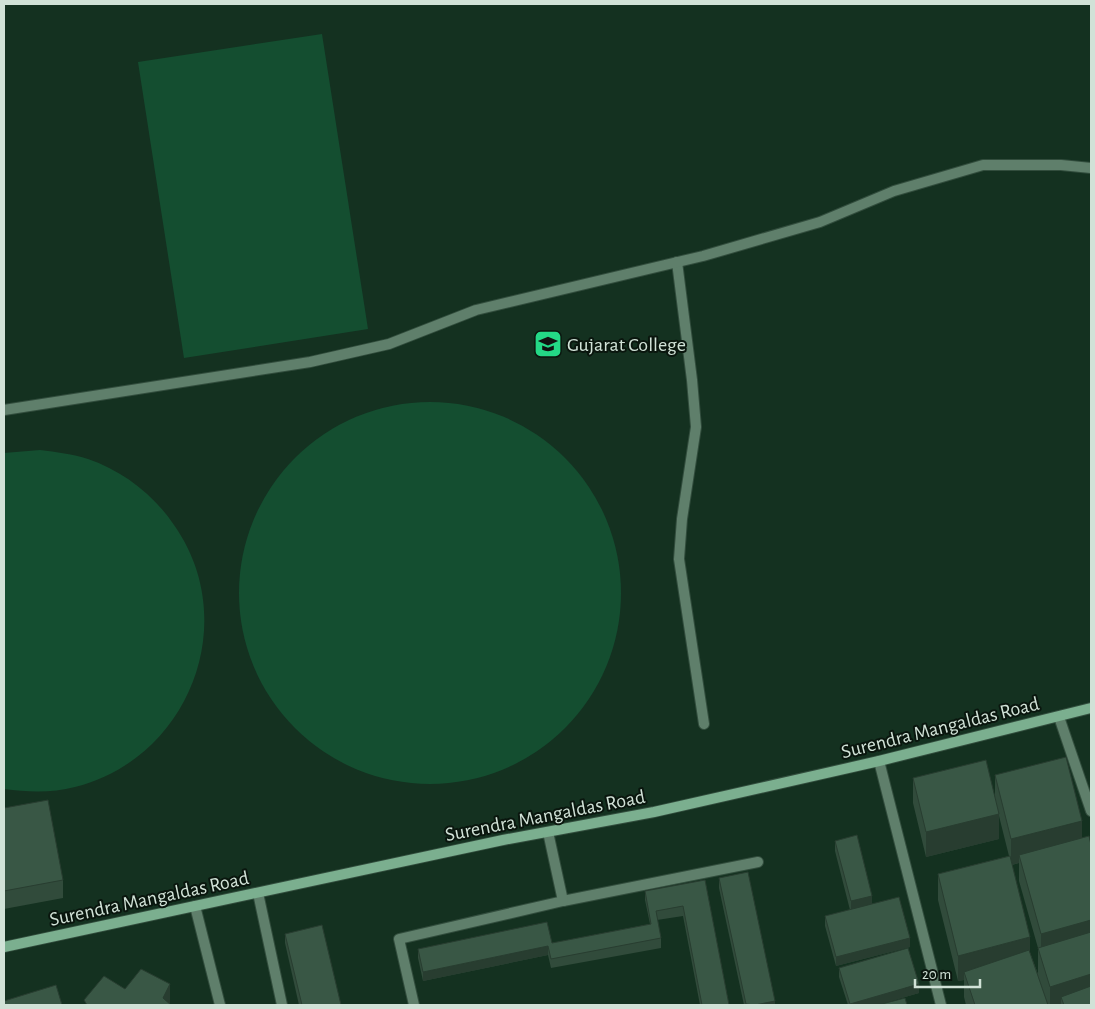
<svg xmlns="http://www.w3.org/2000/svg" width="1095" height="1009" font-family="'Alegreya Sans',sans-serif">
	<rect width="100%" height="100%" fill="#143120"/>
	<g fill="#144e30">
		<path d="M 322,34 L 368,329 L 184,358 L 138,62 Z"/>
		<circle cx="430" cy="593" r="191"/>
		<path d="M 40,450 C 56,452 73,454 88,459 C 123,471 154,495 174,525 C 242,621 190,758 75,787 C 52,793 28,792 4,789 L 4,453 Z"/>
	</g>
	<g fill="none" stroke-linecap="round" stroke-linejoin="round">
		<defs>
			<g id="service">
				<path d="M 677,262 L 692,380 L 696,427 L 682,519 L 679,559 L 704,724"/>
				<path d="M 4,410 L 310,362 L 389,344 L 476,310 L 703,256 L 820,222 L 894,191 L 983,165 L 1061,165 L 1091,168"/>
				<path d="M 258,893 L 282,1005"/>
				<path d="M 195,906 L 220,1005"/>
			</g>
			<g id="minor">
				<path d="M 1059,717 L 1091,811"/>
				<path d="M 879,761 L 941,1005"/>
				<path d="M 563,901 L 758,862"/>
				<path d="M 414,1005 L 399,939 L 563,901 L 548,832"/>
			</g>
			<path id="secondary" d="M 4,947 L 503,840 L 654,812 L 879,761 L 1091,708"/>
		</defs>
		<use href="#service" stroke="#324d3d" stroke-width="12"/>
		<use href="#minor" stroke="#324d3d" stroke-width="12"/>
		<use href="#secondary" stroke="#324d3d" stroke-width="12"/>
		<use href="#service" stroke="#5f7f6b" stroke-width="10"/>
		<use href="#minor" stroke="#5f7f6b" stroke-width="10"/>
		<use href="#secondary" stroke="#7baf8f" stroke-width="10"/>
	</g>
	<g fill="#314b3b" fill-rule="evenodd">
		<path d="M 995,775 L 1082,838 L 1091,1005 L 966,1005 L 964,997 L 964,980 L 958,981 L 938,900 L 938,874 L 1009,856 L 999,816 L 999,839 L 926,857 L 913,803 L 913,778 L 995,798 ZM 1019,863 L 1019,881 L 1038,948 L 1038,974 L 1030,953 L 1012,865 Z"/>
		<path d="M 4,808 L 63,880 L 63,898 L 4,909 Z"/>
		<path d="M 835,841 L 872,904 L 910,947 L 836,966 L 825,926 L 825,916 L 850,910 L 835,851 Z"/>
		<path d="M 719,878 L 775,1005 L 744,1005 L 719,888 Z"/>
		<path d="M 705,880 L 729,1005 L 700,1005 L 683,916 L 657,920 L 661,938 L 661,948 L 551,968 L 548,955 L 423,981 L 418,958 L 418,949 L 552,943 L 650,924 L 645,900 L 645,891 Z"/>
		<path d="M 285,934 L 341,1005 L 299,1005 L 285,943 Z"/>
		<path d="M 839,968 L 919,993 L 877,1005 L 848,1005 L 839,977 Z"/>
	</g>
	<g fill="#283d30">
		<path d="M 999,814 L 999,839 L 926,857 L 926,832 Z"/>
		<path d="M 1082,821 L 1082,847 L 1019,855 L 1019,863 L 1011,865 L 1011,839 Z"/>
		<path d="M 872,896 L 872,905 L 851,910 L 851,901 Z"/>
		<path d="M 1091,920 L 1091,945 L 1041,959 L 1041,934 Z"/>
		<path d="M 1030,937 L 1030,963 L 964,972 L 964,980 L 958,981 L 958,956 Z"/>
		<path d="M 910,938 L 910,947 L 836,966 L 836,957 Z"/>
		<path d="M 548,946 L 548,955 L 423,981 L 423,972 Z"/>
		<path d="M 1091,974 L 1091,1000 L 1061,997 L 1061,1005 L 1050,1005 L 1050,987 Z"/>
		<path d="M 170,984 L 170,1005 L 163,998 Z"/>
		<path d="M 919,984 L 919,993 L 877,1005 L 850,1005 L 850,1004 Z"/>
		<path d="M 775,1001 L 775,1005 L 755,1005 Z"/>
	</g>
	<g fill="#395745" stroke="#283d30">
		<path d="M 1066,757 L 1082,821 L 1011,839 L 995,775 Z"/>
		<path d="M 986,760 L 999,814 L 926,832 L 913,778 Z"/>
		<path d="M 48,800 L 63,880 L 4,891 L 4,808 Z"/>
		<path d="M 857,835 L 872,896 L 851,901 L 835,841 Z"/>
		<path d="M 1089,836 L 1091,845 L 1091,920 L 1041,934 L 1019,855 Z"/>
		<path d="M 1010,856 L 1030,937 L 958,956 L 938,874 Z"/>
		<path d="M 748,872 L 775,1001 L 755,1005 L 746,1004 L 719,878 Z"/>
		<path d="M 705,880 L 729,1005 L 702,1005 L 683,906 L 656,911 L 661,938 L 551,959 L 548,946 L 423,972 L 418,949 L 547,922 L 552,943 L 651,924 L 645,891 Z"/>
		<path d="M 899,897 L 910,938 L 836,957 L 825,916 Z"/>
		<path d="M 322,925 L 341,1005 L 302,1005 L 285,934 Z"/>
		<path d="M 1091,932 L 1091,974 L 1050,987 L 1038,948 Z"/>
		<path d="M 908,948 L 919,984 L 850,1004 L 839,968 Z"/>
		<path d="M 1029,950 L 1048,1005 L 975,1005 L 964,972 Z"/>
		<path d="M 141,969 L 170,984 L 163,998 L 171,1005 L 87,1005 L 84,1000 L 104,976 L 125,989 Z"/>
		<path d="M 56,985 L 62,1005 L 4,1005 L 4,1001 Z"/>
		<path d="M 1091,986 L 1091,1005 L 1064,1005 L 1061,997 Z"/>
		<path d="M 905,998 L 907,1005 L 878,1005 Z"/>
	</g>
	<defs>
		<symbol id="university-square" viewBox="-11 -11 22 22"><rect x="-9" y="-9" width="18" height="18" rx="4" fill="#24d886" stroke="#0a160e"/><path d="M0-5L7-2L0 1L-7-2ZM-4 1L0 2.5L4 1V4Q0 6-4 4Z" fill="#111"/></symbol>
	</defs>
	<g fill-rule="evenodd">
		<use href="#university-square" x="532" y="328" width="32" height="32"/>
	</g>
	<g text-anchor="middle" stroke-width="4" stroke-linejoin="round" paint-order="stroke">
		<g font-size="20" fill="#d1e2d7" stroke="#0a160e" text-anchor="start">
			<text x="567" y="351">Gujarat College</text>
		</g>
		<g font-size="20" fill="#d1e2d7" stroke="#0a160e">
			<text transform="translate(940 727) rotate(-14)" y="7">Surendra Mangaldas Road</text>
			<text transform="translate(545 815) rotate(-11)" y="7">Surendra Mangaldas Road</text>
			<text transform="translate(149 898) rotate(-12)" y="7">Surendra Mangaldas Road</text>
		</g>
	</g>
	<rect width="1095" height="1009" fill="none" stroke="#d1e2d7" stroke-width="10"/>
	<path d="M915 979v8h65v-8" fill="none" stroke="#d1e2d7" stroke-width="2.5"/>
	<text x="922" y="979" font-size="15" fill="#d1e2d7" stroke="#0a160e" stroke-width="4" paint-order="stroke">20 m</text>
</svg>
